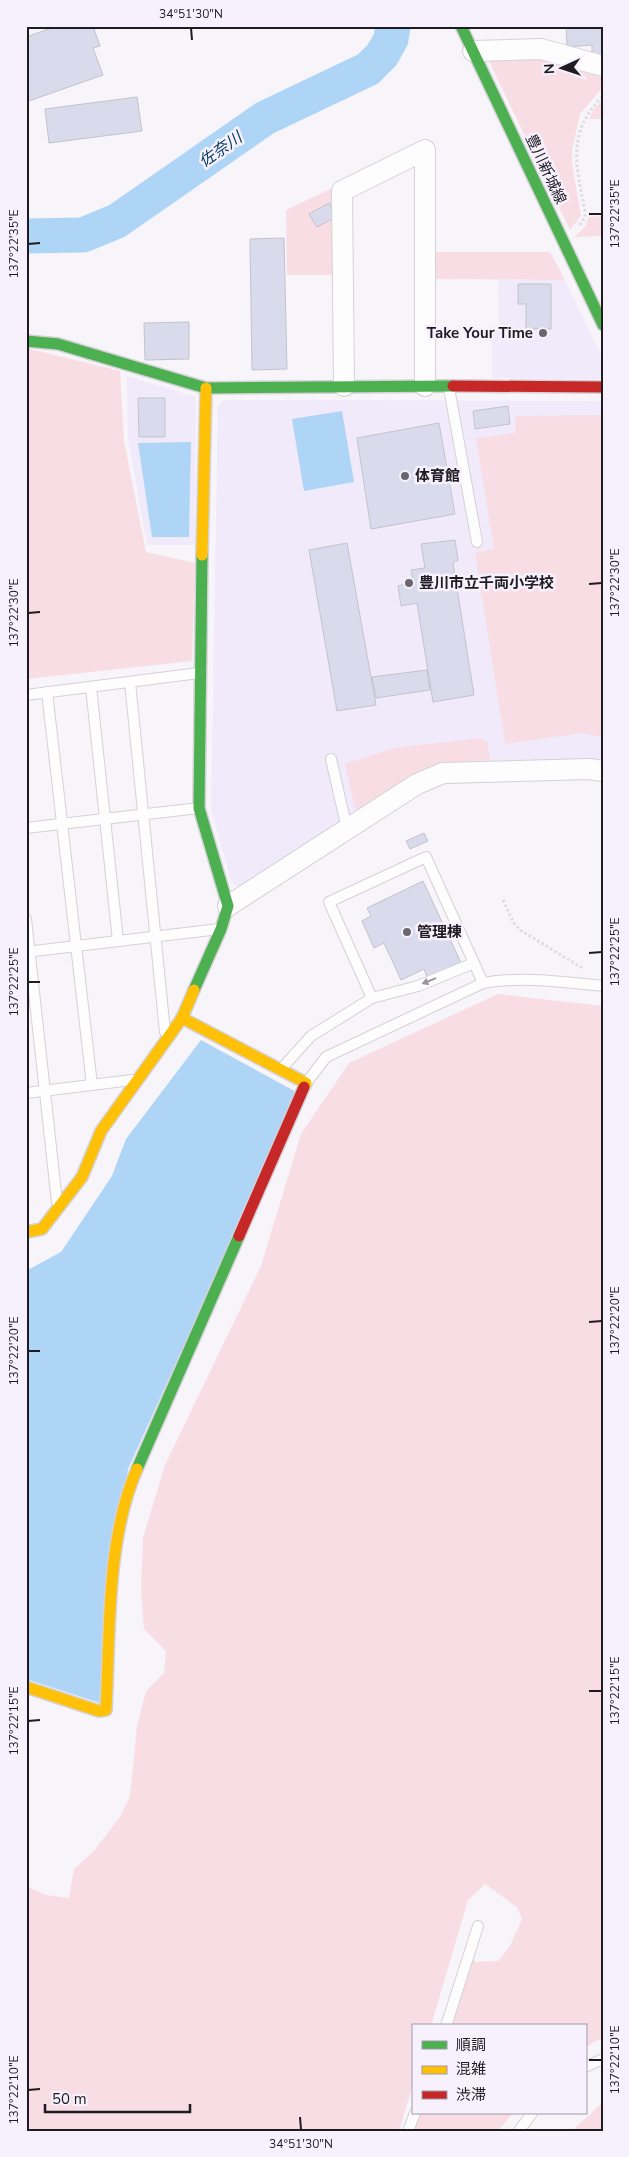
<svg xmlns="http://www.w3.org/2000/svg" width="629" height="2157" font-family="'Nunito Sans','Noto Sans JP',sans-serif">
	<rect width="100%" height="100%" fill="#f7f4fa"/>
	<g fill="#f1eafb">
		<path d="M 501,280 L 565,280 L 603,359 L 603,379 L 492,378 L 492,338 L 499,327 L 498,283 Z"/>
		<path d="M 127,376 L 196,397 L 195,545 L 147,545 L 128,439 Z"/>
		<path d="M 225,400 L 603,401 L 603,761 L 441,765 L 241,887 L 232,884 L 211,809 L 218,406 Z"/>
	</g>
	<g fill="#f8dde5">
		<path d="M 539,54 L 603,72 L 603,87 L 580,114 L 572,150 L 572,163 L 581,216 L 570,230 L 487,57 Z"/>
		<path d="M 603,100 L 603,119 L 589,119 L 595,108 Z"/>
		<path d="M 337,186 L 338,275 L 287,275 L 286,210 Z"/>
		<path d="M 603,216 L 603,236 L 574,237 L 585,227 L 589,217 Z"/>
		<path d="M 431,252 L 550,252 L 565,280 L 431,279 Z"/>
		<path d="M 26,348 L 120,371 L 124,441 L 146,552 L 195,563 L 192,661 L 26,679 Z"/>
		<path d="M 603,415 L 603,737 L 581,733 L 505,744 L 475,552 L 494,549 L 476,438 L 516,433 L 515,416 Z"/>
		<path d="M 480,738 L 487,742 L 490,760 L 441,763 L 412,775 L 359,809 L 355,808 L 345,764 L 394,748 Z"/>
		<path d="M 498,994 L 603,1006 L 603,2038 L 585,2047 L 585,2026 L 444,2026 L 465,1957 L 477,1962 L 498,1961 L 510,1946 L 522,1919 L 517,1907 L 485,1884 L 468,1900 L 431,2026 L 413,2026 L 413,2084 L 399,2131 L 26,2131 L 26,1886 L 46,1895 L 69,1898 L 74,1869 L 93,1852 L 120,1817 L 130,1796 L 137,1726 L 146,1691 L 164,1673 L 166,1651 L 144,1629 L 141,1591 L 143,1538 L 165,1465 L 261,1266 L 301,1134 L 349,1063 Z"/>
		<path d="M 603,2102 L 603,2131 L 572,2131 Z"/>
		<path d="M 417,2113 L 513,2113 L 498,2131 L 412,2131 Z"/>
	</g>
	<g fill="#afd5f6">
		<path d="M 342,411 L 354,482 L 304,491 L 292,419 Z"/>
		<path d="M 191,442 L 189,537 L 152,537 L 138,443 Z"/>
		<path d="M 201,1040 L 298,1093 L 128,1469 L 100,1703 L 26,1679 L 26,1271 L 61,1252 L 112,1176 L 126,1139 Z"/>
	</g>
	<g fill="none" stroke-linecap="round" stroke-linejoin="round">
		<path stroke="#afd5f6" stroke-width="35" d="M 26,236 L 83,235 L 117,221 L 265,118 L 368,69 L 382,55 L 391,39 L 393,26"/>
	</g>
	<g fill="#d9dbec" stroke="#c3c3ca">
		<path d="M 57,26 L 93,26 L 100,46 L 93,48 L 103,75 L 26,102 L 26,37 Z"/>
		<path d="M 566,26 L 603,26 L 603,56 L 592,56 L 592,45 L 567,47 Z"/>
		<path d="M 137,97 L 142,131 L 49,143 L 45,109 Z"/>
		<path d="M 329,203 L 336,217 L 317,227 L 309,214 Z"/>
		<path d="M 284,238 L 287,369 L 252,370 L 250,239 Z"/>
		<path d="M 518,284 L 551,284 L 551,329 L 526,329 L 526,304 L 518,304 Z"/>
		<path d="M 189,322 L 189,359 L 145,360 L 144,323 Z"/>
		<path d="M 138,398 L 165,398 L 165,437 L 139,437 Z"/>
		<path d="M 508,406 L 510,424 L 475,429 L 473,411 Z"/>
		<path d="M 439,423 L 455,514 L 371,529 L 357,438 Z"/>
		<path d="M 455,540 L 458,560 L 453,563 L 474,695 L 433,702 L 417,603 L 401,606 L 398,586 L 413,582 L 411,570 L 425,568 L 421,544 Z"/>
		<path d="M 347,543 L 376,705 L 337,711 L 309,550 Z"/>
		<path d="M 427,670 L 430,690 L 376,698 L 372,677 Z"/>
		<path d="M 424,833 L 428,841 L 410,849 L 406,841 Z"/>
		<path d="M 423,881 L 462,965 L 428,979 L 424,969 L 401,980 L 384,943 L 374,948 L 362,921 L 371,916 L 367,908 Z"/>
	</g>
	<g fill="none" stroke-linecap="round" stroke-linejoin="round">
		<defs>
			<g id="lane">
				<path d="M 449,388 L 477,542"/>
				<path d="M 130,682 L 165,1032"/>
				<path d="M 91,687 L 118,941"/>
				<path d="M 47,692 L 92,1085"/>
				<path d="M 26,695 L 199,673"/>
				<path d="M 331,759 L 347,829"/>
				<path d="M 26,828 L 199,808"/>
				<path d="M 26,919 L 57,1202"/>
				<path d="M 26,952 L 219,929"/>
				<path d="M 372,998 L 329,902 L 426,857 L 483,983"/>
				<path d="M 282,1068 L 311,1036 L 372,998 L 418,986 L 474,963"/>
				<path d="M 307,1082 L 326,1057 L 483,983 C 523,976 563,982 603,986"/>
				<path d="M 26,1093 L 132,1080"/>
				<path d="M 446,2026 L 478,1926"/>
				<path d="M 585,2067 L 603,2059"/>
				<path d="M 408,2131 L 415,2113"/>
				<path d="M 519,2131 L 532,2113"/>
			</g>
			<g id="street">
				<path d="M 473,51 L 541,49 L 603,66"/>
				<path d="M 344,386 L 342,191 L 425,150 L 425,386"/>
				<path d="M 228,906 L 417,784 L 443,773 L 589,769 L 603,771"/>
			</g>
			<g id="fast">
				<path d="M 461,26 L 603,325"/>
				<path d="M 26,341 L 58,344 L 206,388 L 453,386"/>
				<path d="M 194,990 L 221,929 L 228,906 L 199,808 L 202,555"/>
				<path d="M 137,1469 L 239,1236"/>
			</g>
			<g id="slow">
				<path d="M 202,555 L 206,388"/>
				<path d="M 182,1018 L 306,1083 L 304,1087"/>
				<path d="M 26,1232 L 42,1229 L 82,1177 L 101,1131 L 182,1018 L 194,990"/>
				<path d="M 26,1687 L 99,1711 L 106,1710 C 110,1634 106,1539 137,1469"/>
			</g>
			<g id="jam">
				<path d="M 453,386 L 603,387"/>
				<path d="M 239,1236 L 304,1087"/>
			</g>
		</defs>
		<use href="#lane" stroke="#d4d1d7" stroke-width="12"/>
		<use href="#street" stroke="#d4d1d7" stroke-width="22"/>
		<use href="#fast" stroke="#d4d1d7" stroke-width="14"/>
		<use href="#slow" stroke="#d4d1d7" stroke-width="14"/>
		<use href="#jam" stroke="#d4d1d7" stroke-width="14"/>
		<g stroke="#dedcdf" stroke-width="3" stroke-dasharray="2.5 2.5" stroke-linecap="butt">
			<path d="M 580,225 L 585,217 L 585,211 C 576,165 566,133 603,96"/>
			<path d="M 503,900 L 513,922 L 520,930 L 584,969"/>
		</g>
		<use href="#lane" stroke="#fefdfe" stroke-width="10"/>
		<use href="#street" stroke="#fefdfe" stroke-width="20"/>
		<use href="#fast" stroke="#4caf50" stroke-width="11"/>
		<use href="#slow" stroke="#ffc107" stroke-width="11"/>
		<use href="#jam" stroke="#c62828" stroke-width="11"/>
	</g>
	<defs><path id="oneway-solid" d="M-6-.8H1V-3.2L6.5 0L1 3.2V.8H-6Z" transform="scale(1.25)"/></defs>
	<use fill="#99979b" href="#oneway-solid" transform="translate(429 981) rotate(158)"/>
	<path fill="none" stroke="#1e1b22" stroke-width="2" d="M 191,28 L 192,40M 589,214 L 602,214M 28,244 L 40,243M 589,584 L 602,583M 28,613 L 40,612M 589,953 L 602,952M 28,982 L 40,982M 589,1322 L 602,1321M 28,1351 L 40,1351M 589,1691 L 602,1691M 28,1721 L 40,1720M 589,2060 L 602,2060M 28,2090 L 40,2089M 300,2117 L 301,2130"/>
	<g fill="#6a676e" stroke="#f6f1fd" stroke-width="2">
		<circle cx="543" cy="333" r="5"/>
		<circle cx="405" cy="476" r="5"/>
		<circle cx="409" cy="583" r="5"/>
		<circle cx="407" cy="932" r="5"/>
	</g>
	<g text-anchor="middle" stroke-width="5" stroke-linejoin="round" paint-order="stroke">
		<g font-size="15" fill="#1e1b22" stroke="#f6f1fd">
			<text transform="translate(546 169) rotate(65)" y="5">豊川新城線</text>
		</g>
		<g font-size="15" font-weight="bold" fill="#1e1b22" stroke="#f6f1fd" text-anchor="start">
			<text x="533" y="338" text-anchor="end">Take Your Time</text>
			<text x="415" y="481">体育館</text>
			<text x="419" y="588">豊川市立千両小学校</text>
			<text x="417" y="937">管理棟</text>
		</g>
		<g font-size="16" font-style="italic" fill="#013b5f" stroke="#f6f1fd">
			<text transform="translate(220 149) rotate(-35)" y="6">佐奈川</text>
		</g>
	</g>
	<rect width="629" height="2157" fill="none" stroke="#f6f1fd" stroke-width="55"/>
	<rect x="412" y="2024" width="175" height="90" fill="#f6f1fd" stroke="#a09ba5"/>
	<rect x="422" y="2041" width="25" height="8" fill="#4caf50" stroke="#a09ba5"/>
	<text x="456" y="2050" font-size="15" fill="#1e1b22">順調</text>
	<rect x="422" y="2066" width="25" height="8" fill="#ffc107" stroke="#a09ba5"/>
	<text x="456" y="2074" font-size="15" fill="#1e1b22">混雑</text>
	<rect x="422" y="2091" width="25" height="8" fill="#c62828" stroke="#a09ba5"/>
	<text x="456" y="2100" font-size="15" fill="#1e1b22">渋滞</text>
	<g transform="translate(562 68) rotate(267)" stroke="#f6f1fd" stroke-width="4" paint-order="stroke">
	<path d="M0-4L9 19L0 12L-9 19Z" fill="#1e1b22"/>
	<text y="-8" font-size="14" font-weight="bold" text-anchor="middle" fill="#1e1b22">N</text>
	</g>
	<path d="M45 2104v8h145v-8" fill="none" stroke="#1e1b22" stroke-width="2.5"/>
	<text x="52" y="2104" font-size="15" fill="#1e1b22" stroke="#f6f1fd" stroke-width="4" paint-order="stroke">50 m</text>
	<rect x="28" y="28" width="574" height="2102" fill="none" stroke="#1e1b22" stroke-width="2"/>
	<g font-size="12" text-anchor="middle" fill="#1e1b22">
		<text x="191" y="18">34°51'30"N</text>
		<text transform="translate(615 214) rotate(-90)" y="4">137°22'35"E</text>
		<text transform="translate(14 244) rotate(-90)" y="4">137°22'35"E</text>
		<text transform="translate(615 583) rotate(-90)" y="4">137°22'30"E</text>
		<text transform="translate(14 613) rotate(-90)" y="4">137°22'30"E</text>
		<text transform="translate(615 952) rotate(-90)" y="4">137°22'25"E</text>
		<text transform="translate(14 982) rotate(-90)" y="4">137°22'25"E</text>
		<text transform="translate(615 1321) rotate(-90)" y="4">137°22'20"E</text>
		<text transform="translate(14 1351) rotate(-90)" y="4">137°22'20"E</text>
		<text transform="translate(615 1691) rotate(-90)" y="4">137°22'15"E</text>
		<text transform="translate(14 1721) rotate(-90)" y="4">137°22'15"E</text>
		<text transform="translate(615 2060) rotate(-90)" y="4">137°22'10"E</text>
		<text transform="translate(14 2090) rotate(-90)" y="4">137°22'10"E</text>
		<text x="301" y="2148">34°51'30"N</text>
	</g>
</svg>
